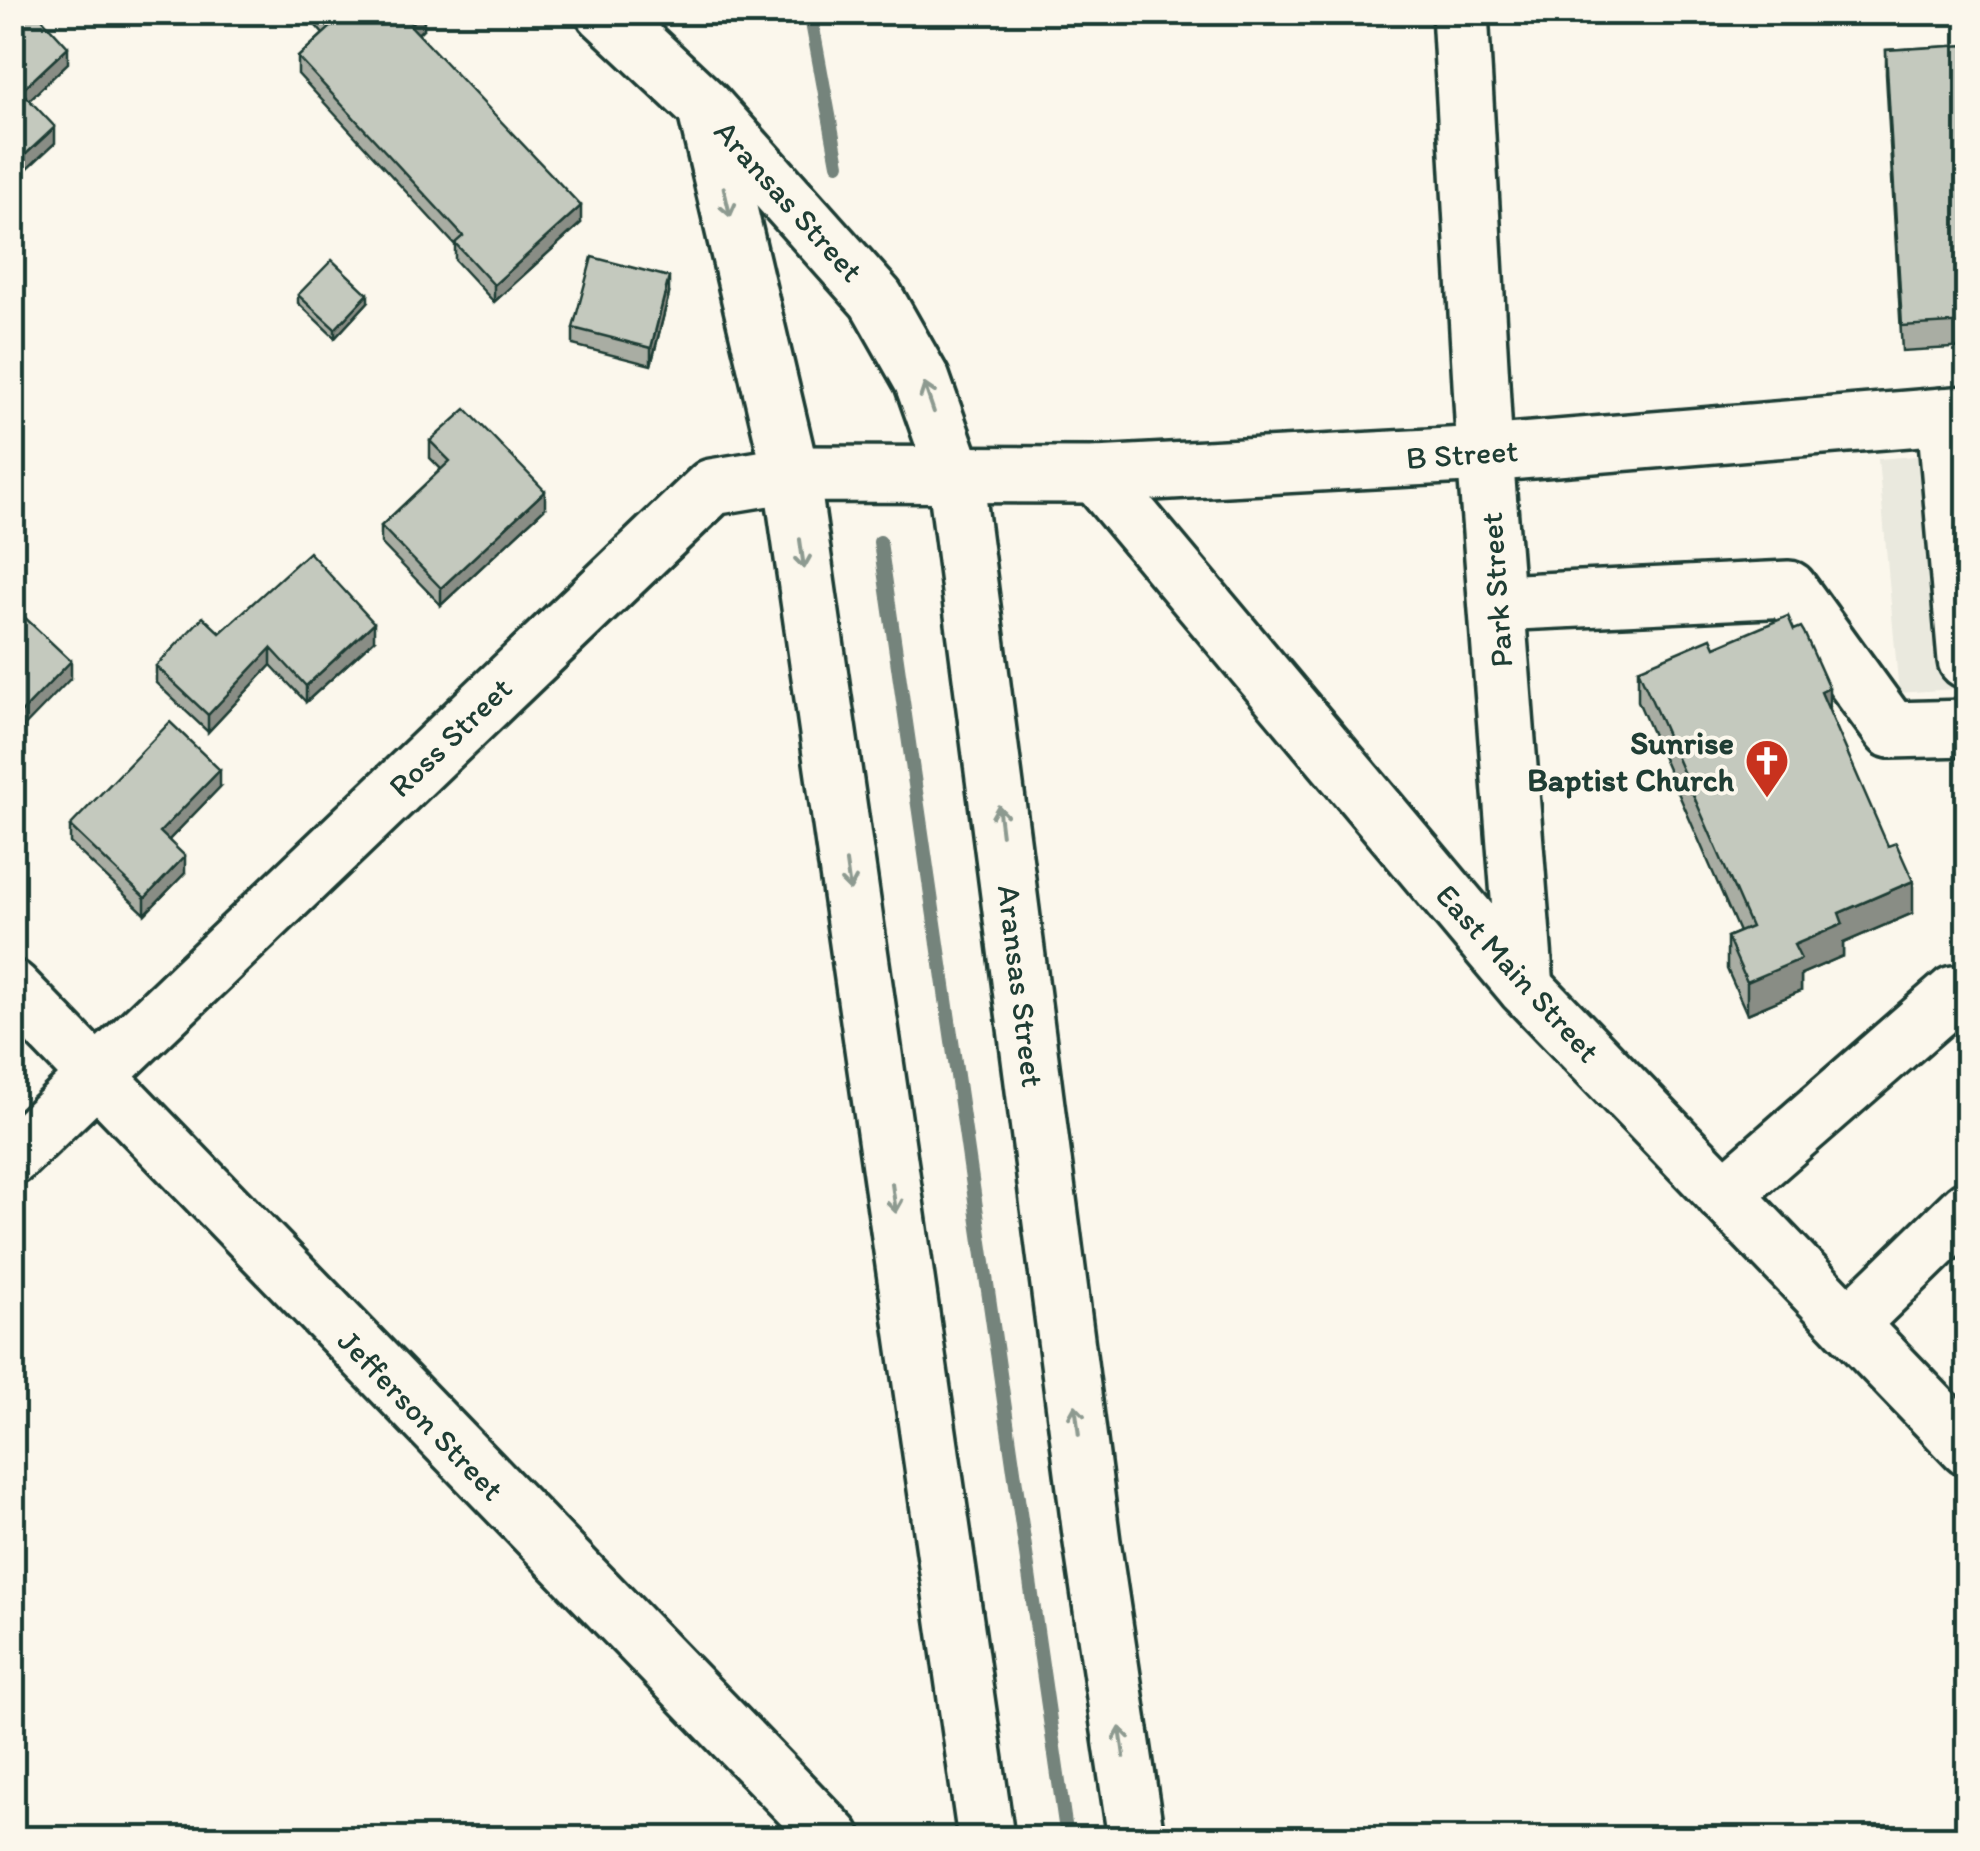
<svg xmlns="http://www.w3.org/2000/svg" width="1980" height="1851" font-family="Itim,sans-serif">
	<rect width="100%" height="100%" fill="#fbf7ec"/>
	<filter id="ink" filterUnits="userSpaceOnUse"><feTurbulence type="fractalNoise" baseFrequency=".01" numOctaves="2"/><feDisplacementMap in="SourceGraphic" scale="20" xChannelSelector="R" yChannelSelector="G"/><feConvolveMatrix kernelMatrix="1 2 1 2 8 2 1 2 1" color-interpolation-filters="sRGB"/></filter>
	<g filter="url(#ink)">
		<path fill="#eae9de" d="M 1967,452 L 1967,688 L 1899,693 L 1878,459 Z"/>
		<g fill="none" stroke-linecap="round" stroke-linejoin="round">
			<g stroke="#74847b" stroke-width="14">
				<path d="M 810,12 L 838,164"/>
				<path d="M 880,542 L 1067,1838"/>
			</g>
			<defs>
				<g id="minor">
					<path d="M 604,12 L 705,107 L 876,299 L 922,380 L 955,474 L 1092,1542 L 1136,1838"/>
					<path d="M 1460,12 L 1485,454 L 1526,988"/>
					<path d="M 707,115 L 791,474 L 986,1838"/>
					<path d="M 1945,416 L 1966,660"/>
					<path d="M 1096,475 L 1526,988 L 1968,1448"/>
					<path d="M 1497,603 L 1789,589 L 1891,730 L 1968,728"/>
					<path d="M 12,988 L 833,1838"/>
					<path d="M 12,1157 L 712,487 L 791,474 L 1096,475 L 1485,454 L 1968,414"/>
					<path d="M 1724,1195 L 1954,994 L 1968,993"/>
					<path d="M 1849,1324 L 1968,1208"/>
				</g>
			</defs>
			<use href="#minor" stroke="#1f3d34" stroke-width="62"/>
			<use href="#minor" stroke="#fbf7ec" stroke-width="55"/>
		</g>
		<g fill="#a9ada3" stroke="#1f3d34" stroke-width="2.5">
			<path d="M 304,12 L 424,12 L 424,28 L 418,34 L 581,223 L 494,302 L 455,260 L 455,245 L 298,74 L 298,57 L 323,34 Z"/>
			<path d="M 1968,45 L 1968,347 L 1902,351 L 1886,74 L 1886,50 Z"/>
			<path d="M 669,294 L 651,365 L 573,345 L 573,328 Z"/>
			<path d="M 298,295 L 368,302 L 335,338 L 298,303 Z"/>
			<path d="M 430,441 L 545,508 L 441,605 L 381,543 L 381,526 L 441,469 L 430,458 Z"/>
			<path d="M 220,633 L 374,640 L 306,702 L 271,665 L 208,732 L 156,683 L 156,666 Z"/>
			<path d="M 1715,647 L 1829,711 L 1913,913 L 1843,943 L 1843,956 L 1801,974 L 1801,991 L 1747,1014 L 1727,969 L 1727,937 L 1739,932 L 1638,701 L 1638,669 Z"/>
			<path d="M 220,787 L 169,840 L 185,873 L 145,914 L 70,843 L 70,826 Z"/>
		</g>
		<g fill="#898d85" stroke="#1f3d34" stroke-width="2.5">
			<path d="M 423,12 L 424,28 L 410,41 L 410,25 Z"/>
			<path d="M 68,47 L 68,63 L 21,108 L 21,91 Z"/>
			<path d="M 55,127 L 55,143 L 12,183 L 12,167 Z"/>
			<path d="M 19,204 L 19,220 L 12,226 L 12,210 Z"/>
			<path d="M 581,206 L 581,223 L 494,302 L 494,285 Z"/>
			<path d="M 669,277 L 669,294 L 651,365 L 651,348 Z"/>
			<path d="M 368,294 L 368,302 L 335,338 L 335,329 Z"/>
			<path d="M 25,377 L 25,393 L 12,408 L 12,391 Z"/>
			<path d="M 545,491 L 545,508 L 441,605 L 441,588 Z"/>
			<path d="M 374,623 L 374,640 L 306,702 L 306,686 Z"/>
			<path d="M 271,648 L 271,665 L 208,732 L 208,715 Z"/>
			<path d="M 71,661 L 71,678 L 12,739 L 12,722 Z"/>
			<path d="M 1829,688 L 1829,720 L 1821,692 Z"/>
			<path d="M 220,770 L 220,787 L 160,849 L 160,832 Z"/>
			<path d="M 185,856 L 185,873 L 145,914 L 145,898 Z"/>
			<path d="M 1913,881 L 1913,913 L 1843,943 L 1843,956 L 1801,974 L 1801,991 L 1747,1014 L 1747,982 L 1794,945 L 1839,913 Z"/>
		</g>
		<g fill="#c4c9be" stroke="#1f3d34" stroke-width="2.5">
			<path d="M 12,12 L 36,12 L 68,47 L 21,91 L 55,127 L 12,167 L 12,93 L 16,89 L 12,86 Z"/>
			<path d="M 319,12 L 423,12 L 410,25 L 581,206 L 494,285 L 455,243 L 463,236 L 298,57 L 332,26 Z"/>
			<path d="M 1968,45 L 1968,322 L 1902,326 L 1886,50 Z"/>
			<path d="M 12,197 L 19,204 L 12,210 Z"/>
			<path d="M 592,257 L 669,277 L 651,348 L 573,328 Z"/>
			<path d="M 332,260 L 368,294 L 335,329 L 298,295 Z"/>
			<path d="M 12,366 L 25,377 L 12,391 Z"/>
			<path d="M 466,409 L 545,491 L 441,588 L 381,526 L 450,461 L 430,441 Z"/>
			<path d="M 309,552 L 374,623 L 306,686 L 271,648 L 208,715 L 156,666 L 203,617 L 220,633 Z"/>
			<path d="M 20,613 L 71,661 L 12,722 L 12,620 Z"/>
			<path d="M 1788,616 L 1794,630 L 1801,627 L 1804,632 L 1829,688 L 1821,692 L 1888,846 L 1896,843 L 1913,881 L 1839,913 L 1843,924 L 1794,945 L 1801,959 L 1747,982 L 1727,937 L 1751,927 L 1638,669 L 1711,638 L 1715,647 Z"/>
			<path d="M 170,722 L 220,770 L 160,832 L 185,856 L 145,898 L 70,826 Z"/>
		</g>
		<defs><path id="oneway-shaft" d="M-6 0H5M1.5-3L5.5 0L1.5 3" fill="none" stroke-width="1.6" stroke-linecap="round" stroke-linejoin="round" transform="scale(2.5)"/></defs>
		<g stroke="#8d9a90">
			<use href="#oneway-shaft" transform="translate(727 202) rotate(77)"/>
			<use href="#oneway-shaft" transform="translate(929 398) rotate(-109)"/>
			<use href="#oneway-shaft" transform="translate(802 554) rotate(82)"/>
			<use href="#oneway-shaft" transform="translate(1000 820) rotate(-97)"/>
			<use href="#oneway-shaft" transform="translate(848 876) rotate(82)"/>
			<use href="#oneway-shaft" transform="translate(894 1198) rotate(82)"/>
			<use href="#oneway-shaft" transform="translate(1077 1420) rotate(-97)"/>
			<use href="#oneway-shaft" transform="translate(1122 1742) rotate(-98)"/>
		</g>
	</g>
	<defs>
		<symbol id="church-pin" viewBox="-11 -11 22 30"><path d="M0 17L-7.5 6A9.5 9.5 0 1 1 7.5 6Z" fill="#c8321e" stroke="#fbf7ec"/><path d="M-1.2-6h2.4v3.5h3.3v2.4h-3.3V6h-2.4V-.1h-3.3v-2.4h3.3Z" fill="#fff"/></symbol>
	</defs>
	<g fill-rule="evenodd">
		<use href="#church-pin" x="1742" y="736" width="50" height="68"/>
	</g>
	<g text-anchor="middle" stroke-width="8" stroke-linejoin="round" paint-order="stroke">
		<g font-size="32" fill="#1f3d34" stroke="#fbf7ec">
			<text transform="translate(789 201) rotate(48)" y="11">Aransas Street</text>
			<text transform="translate(1462 454) rotate(-4)" y="11">B Street</text>
			<text transform="translate(1496 590) rotate(-94)" y="11">Park Street</text>
			<text transform="translate(450 737) rotate(-44)" y="11">Ross Street</text>
			<text transform="translate(1518 973) rotate(48)" y="11">East Main Street</text>
			<text transform="translate(1021 986) rotate(83)" y="11">Aransas Street</text>
			<text transform="translate(421 1415) rotate(46)" y="11">Jefferson Street</text>
		</g>
		<g font-size="32" font-weight="bold" fill="#1f3d34" stroke="#fbf7ec" text-anchor="end">
			<text x="1734" y="754">Sunrise<tspan x="1734" dy="37">Baptist Church</tspan></text>
		</g>
	</g>
	<rect width="1980" height="1851" fill="none" stroke="#fbf7ec" stroke-width="50"/>
	<rect x="25" y="25" width="1930" height="1801" fill="none" stroke="#1f3d34" stroke-width="4" filter="url(#ink)"/>
</svg>
